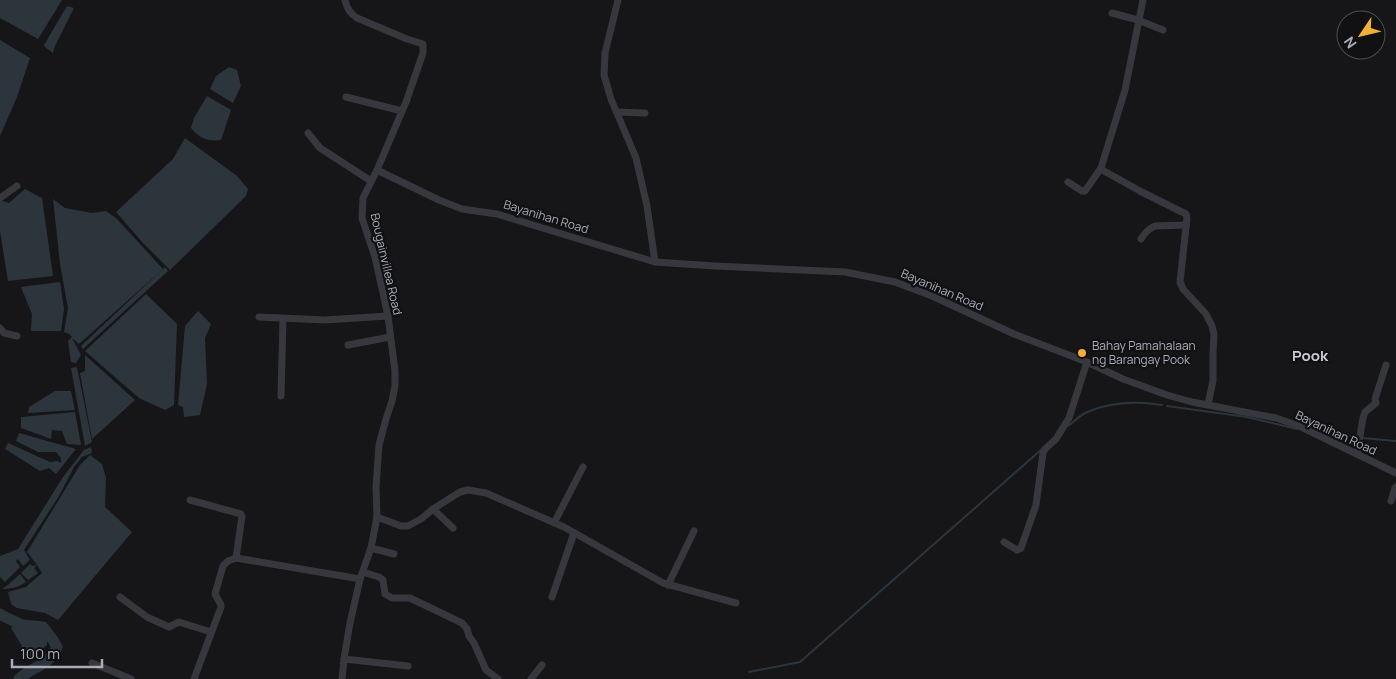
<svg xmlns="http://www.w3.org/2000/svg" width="1396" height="679" font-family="Manrope,sans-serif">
	<rect width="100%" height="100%" fill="#161618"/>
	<g fill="#2c353c">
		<path d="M 0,0 L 62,0 L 38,39 L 0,18 Z"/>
		<path d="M 67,6 L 74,8 L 54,48 L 53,53 L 45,47 L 44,45 Z"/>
		<path d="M 0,40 L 30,58 L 17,97 L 0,136 Z"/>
		<path d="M 229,67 L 237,70 L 241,86 L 233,103 L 210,89 L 216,76 Z"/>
		<path d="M 207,96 L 231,110 L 221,140 C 208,142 199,138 191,128 L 194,118 Z"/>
		<path d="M 185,138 L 237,176 L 248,189 L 246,196 L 170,270 L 144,244 L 116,212 L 173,159 Z"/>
		<path d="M 25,189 L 42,198 L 53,276 L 8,281 L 0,231 L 0,200 L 9,203 Z"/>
		<path d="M 53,199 L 65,208 L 92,213 L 106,211 L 116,218 L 163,269 L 79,344 L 72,338 L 81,355 L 76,363 L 71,362 L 68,341 L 72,337 L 69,334 L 64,332 L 68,308 L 60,264 Z"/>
		<path d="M 165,267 L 168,271 L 83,349 L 81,346 Z"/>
		<path d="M 60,282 L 64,309 L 61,331 L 31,331 L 32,314 L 21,287 Z"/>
		<path d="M 146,294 L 177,324 L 174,405 L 165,410 L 139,398 L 85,351 Z"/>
		<path d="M 198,311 L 211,324 L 205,338 L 207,384 L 200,415 L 184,417 L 183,407 L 178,405 L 185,326 Z"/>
		<path d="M 85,355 L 135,400 L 92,439 L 80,373 L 85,371 Z"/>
		<path d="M 77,367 L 92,442 L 85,446 L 71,368 Z"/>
		<path d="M 55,391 L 71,391 L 75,410 L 28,413 L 29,407 Z"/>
		<path d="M 75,412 L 81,445 L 67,444 L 62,431 L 52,430 L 51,439 L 21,428 L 21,417 Z"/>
		<path d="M 19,433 L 76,449 L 56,474 L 49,468 L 40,471 L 5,449 L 8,443 L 50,462 L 57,461 L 61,463 L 61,458 L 56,452 L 38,452 L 16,441 Z"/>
		<path d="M 91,447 L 92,453 L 82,457 L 74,467 L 59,496 L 24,550 L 30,560 L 23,566 L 18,559 L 16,561 L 20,567 L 5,582 L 0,577 L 0,556 L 18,549 L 63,477 L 84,450 Z"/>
		<path d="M 90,455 L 102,464 L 106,478 L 105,507 L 132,532 L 58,620 L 45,613 L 17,608 L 11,604 L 8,592 L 26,587 L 42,573 L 37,565 L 34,568 L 38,573 L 28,580 L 21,573 L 30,564 L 33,566 L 37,565 L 27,552 L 80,465 Z"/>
		<path d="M 20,574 L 26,582 C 18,587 11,589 2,589 C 9,585 14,579 20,574 Z"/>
		<path d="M 14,626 L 41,631 L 47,639 L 47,645 L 29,660 L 20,651 L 22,646 L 11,628 Z"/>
	</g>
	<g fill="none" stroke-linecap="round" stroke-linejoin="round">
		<g stroke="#2c353c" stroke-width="2">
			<path d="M 1167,406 L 1247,417 L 1297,429"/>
			<path d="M 1068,426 C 1074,422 1080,415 1087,412 C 1111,402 1137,401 1162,405"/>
			<path d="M 1323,433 L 1358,437"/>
			<path d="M 1362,438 L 1396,441"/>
			<path d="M 749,672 L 800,662 L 1042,449"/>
		</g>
		<path stroke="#2c353c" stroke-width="11" d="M 0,614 L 1,615 L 22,625 L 43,627 L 53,640 L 57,647 C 55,651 53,655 50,658 C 41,667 28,670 19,679"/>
		<g stroke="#37383d" stroke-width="7">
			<path d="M 618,0 L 605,53 L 604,75 L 611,99 L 636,158 L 647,206 L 655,262"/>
			<path d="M 1143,0 L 1125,90 L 1101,168 L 1104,171 L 1140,191 L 1186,214 L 1187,218 L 1180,282 L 1183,289 L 1206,314 L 1212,326 L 1214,335 L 1213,352 L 1213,381 L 1208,404"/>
			<path d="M 1112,13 L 1138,20 L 1163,30"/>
			<path d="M 346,97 L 402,111"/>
			<path d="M 617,112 L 645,113"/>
			<path d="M 308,133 L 320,148 L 371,181"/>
			<path d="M 377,170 L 439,200 L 462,209 L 497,214 L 572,237 L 655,262 L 715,266 L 845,272 L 895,282 L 932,296 L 1014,334 L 1087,362 L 1123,379 L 1167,395 L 1192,402 L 1276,418 L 1299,426 L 1396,473"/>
			<path d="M 1068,182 L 1082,191 L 1085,191 L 1101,168"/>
			<path d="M 0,198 L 17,186"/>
			<path d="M 1141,239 C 1145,233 1148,229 1155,226 L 1186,225"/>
			<path d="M 259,317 L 325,320 L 388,316"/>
			<path d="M 0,328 L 4,333 L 17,336"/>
			<path d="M 348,345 L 390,337"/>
			<path d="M 281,396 L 283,319"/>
			<path d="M 1357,454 L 1363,418 L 1365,412 L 1376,403 L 1375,399 L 1386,365"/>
			<path d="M 190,500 L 241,514 L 242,516 L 236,558"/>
			<path d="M 1391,501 L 1395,488 L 1396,487"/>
			<path d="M 433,509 L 453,528"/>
			<path d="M 377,517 L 401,526 L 408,526 L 421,519 L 433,509 L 460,492 L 468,490 L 486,493 L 564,527 L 663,583 L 736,603"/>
			<path d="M 554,523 L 583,467"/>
			<path d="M 1004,542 L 1017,550 L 1021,548 L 1036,505 L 1043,453 L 1045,449 L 1056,439 L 1069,418 L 1087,362"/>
			<path d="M 371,548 L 394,554"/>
			<path d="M 363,572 L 379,577 L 383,580 L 385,594 L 392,598 L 410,598 L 462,623 L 467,629 L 469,636 L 474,643 L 486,670 L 498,679"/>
			<path d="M 668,585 L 694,531"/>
			<path d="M 120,597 L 147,617 L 169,627 L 179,622 L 211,632"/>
			<path d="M 552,597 L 574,533"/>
			<path d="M 344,659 L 408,666"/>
			<path d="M 92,663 L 131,679"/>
			<path d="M 194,679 L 221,607 L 221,605 L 215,594 L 223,566 L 228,561 L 236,558 L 360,579"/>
			<path d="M 342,679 L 344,659 L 350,623 L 360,579 L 371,548 L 377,517 L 376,487 L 379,445 L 386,419 L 392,401 L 395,386 L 395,371 L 388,316 L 375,257 L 362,218 L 363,198 L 377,170 L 406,102 L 423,53 L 423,44 L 407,39 L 357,18 C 350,13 347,9 345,0"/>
			<path d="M 531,679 L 542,665"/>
		</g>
	</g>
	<circle fill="#f2b134" stroke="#111113" stroke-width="2" cx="1082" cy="353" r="5"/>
	<g text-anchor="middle" stroke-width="4.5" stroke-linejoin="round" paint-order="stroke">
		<g font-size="12" fill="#a8adb8" stroke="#111113">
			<text transform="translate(546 217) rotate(17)" y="4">Bayanihan Road</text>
			<text transform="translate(386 264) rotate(77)" y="4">Bougainvillea Road</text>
			<text transform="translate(942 290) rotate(23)" y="4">Bayanihan Road</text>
			<text transform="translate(1336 433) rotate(25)" y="4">Bayanihan Road</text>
		</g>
		<g font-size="12" fill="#a8adb8" stroke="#111113" text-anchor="start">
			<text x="1092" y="350">Bahay Pamahalaan<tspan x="1092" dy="14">ng Barangay Pook</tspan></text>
		</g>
		<g font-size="15" font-weight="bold" fill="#c9ccd4" stroke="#111113">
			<text x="1310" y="361">Pook</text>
		</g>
	</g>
	<g transform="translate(1361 35) rotate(235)"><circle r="24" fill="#111113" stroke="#4d4f55"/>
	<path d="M0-4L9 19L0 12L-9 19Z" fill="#f2b134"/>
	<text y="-8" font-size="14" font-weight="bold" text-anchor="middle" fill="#a8adb8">N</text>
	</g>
	<path d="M12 659v8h90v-8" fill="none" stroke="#a8adb8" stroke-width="2.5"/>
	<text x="20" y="659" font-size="15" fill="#a8adb8" stroke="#111113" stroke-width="4" paint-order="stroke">100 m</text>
</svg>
